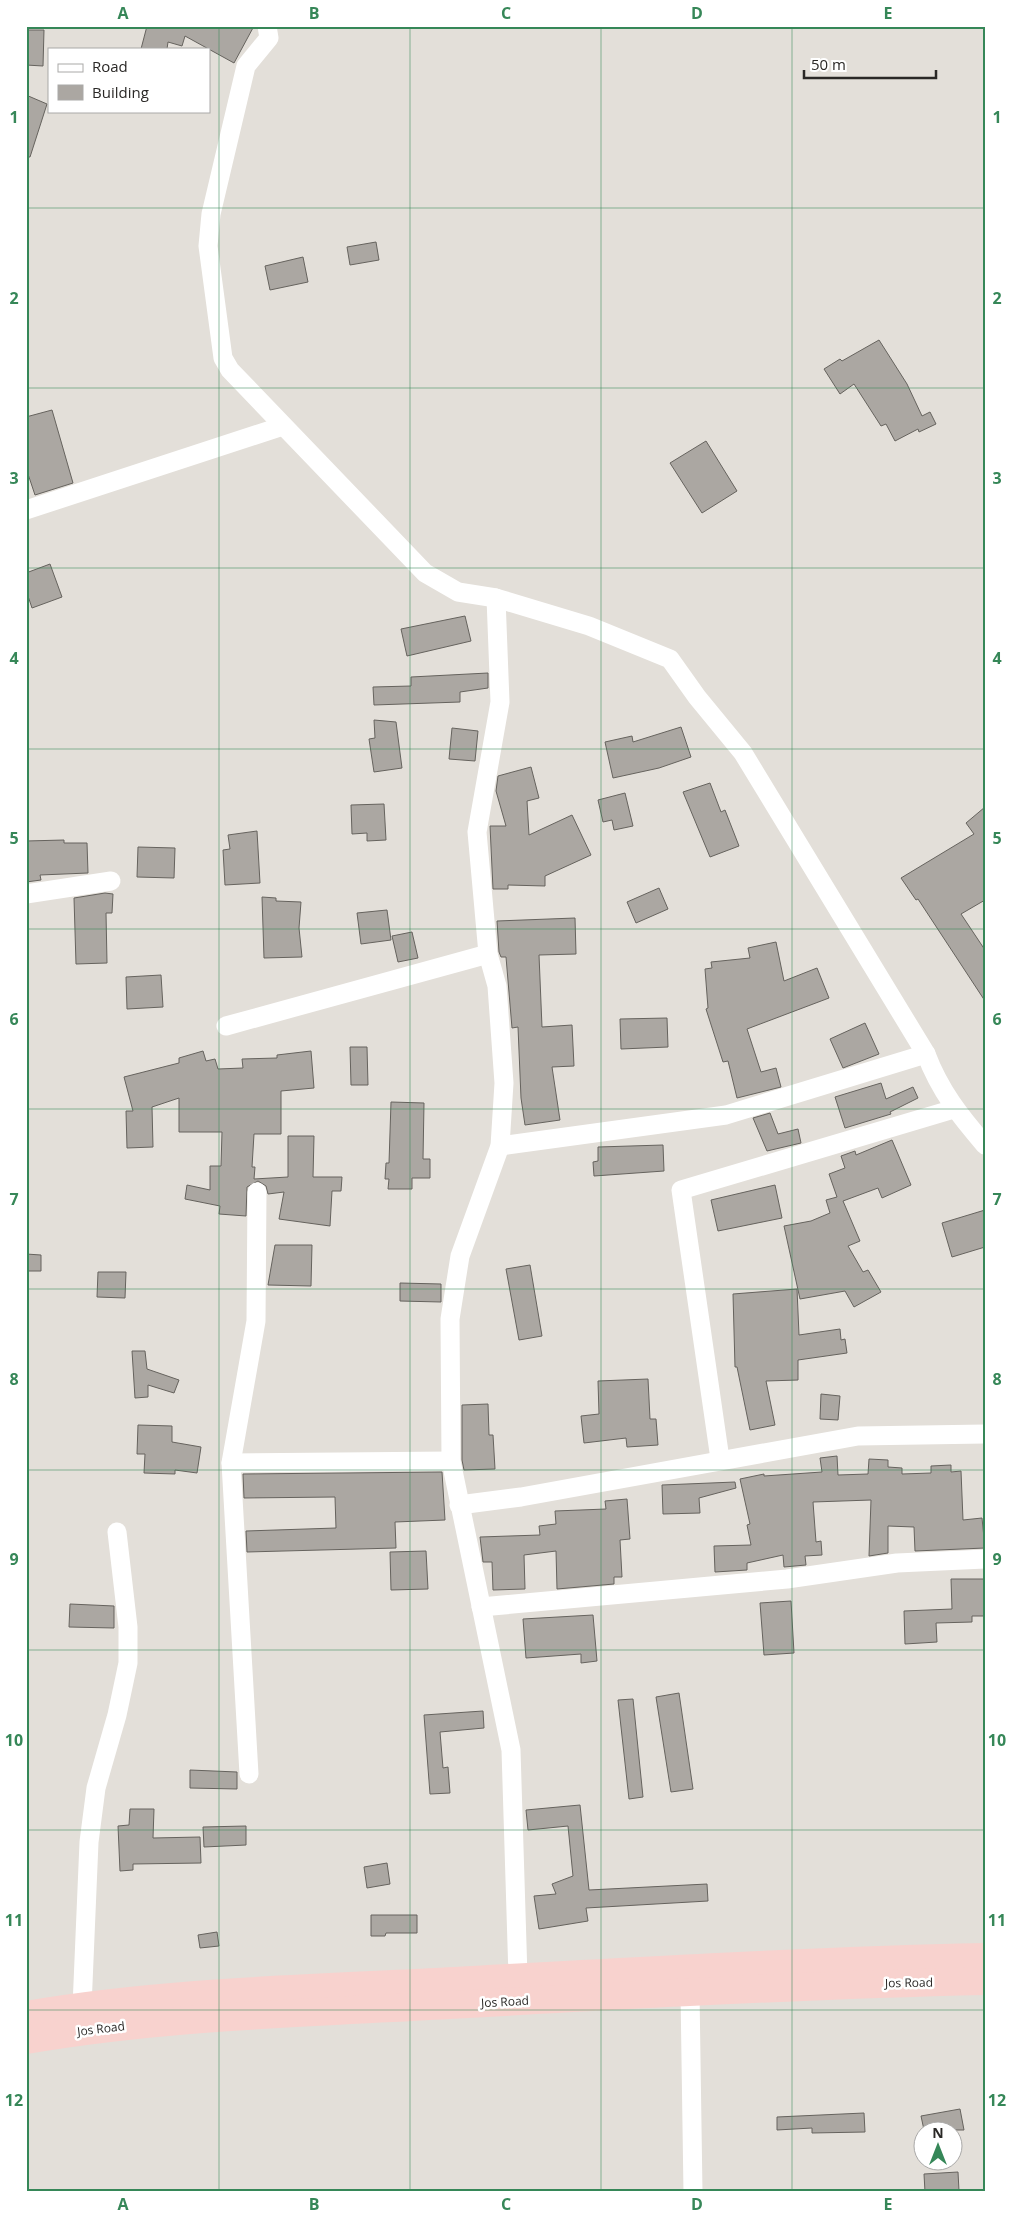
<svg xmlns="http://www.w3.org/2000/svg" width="1011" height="2218" font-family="'Open Sans',sans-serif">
	<rect width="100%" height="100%" fill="#e3dfd9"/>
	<g fill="#aba7a2" stroke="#66635e">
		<path d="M 147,26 L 254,26 L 234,63 L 185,36 L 182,46 L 168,42 L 167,49 L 141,49 Z"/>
		<path d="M 26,30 L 44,30 L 43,66 L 26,65 Z"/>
		<path d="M 26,95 L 47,104 L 30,157 L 26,157 Z"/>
		<path d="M 376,242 L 379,260 L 350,265 L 347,247 Z"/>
		<path d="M 303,257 L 308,282 L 270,290 L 265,266 Z"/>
		<path d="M 879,340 L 907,384 L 922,416 L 930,412 L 936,424 L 919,432 L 918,429 L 895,441 L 886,424 L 881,426 L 854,384 L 840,394 L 824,369 L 840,359 L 842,361 Z"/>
		<path d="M 52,410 L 73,483 L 35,495 L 26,468 L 26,417 Z"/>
		<path d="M 706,441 L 737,491 L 702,513 L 670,463 Z"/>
		<path d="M 50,564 L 62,597 L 32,608 L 26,590 L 26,573 Z"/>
		<path d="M 465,616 L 471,641 L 407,656 L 401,629 Z"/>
		<path d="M 488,673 L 488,688 L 460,692 L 460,702 L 374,705 L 373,687 L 411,686 L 411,677 Z"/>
		<path d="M 374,720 L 396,722 L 402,768 L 374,772 L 369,739 L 375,738 Z"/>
		<path d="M 681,727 L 691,757 L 659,768 L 613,778 L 605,742 L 632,736 L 633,742 Z"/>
		<path d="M 452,728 L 478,731 L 475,761 L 449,759 Z"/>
		<path d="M 531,767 L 539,798 L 527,801 L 529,835 L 572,815 L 591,855 L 545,876 L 545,886 L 508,885 L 508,889 L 493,889 L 490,826 L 506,826 L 496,791 L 498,776 Z"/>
		<path d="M 710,783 L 721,812 L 725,810 L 739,846 L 710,857 L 683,792 Z"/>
		<path d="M 625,793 L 633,826 L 614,830 L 612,820 L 603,822 L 598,800 Z"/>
		<path d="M 384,804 L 386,840 L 367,841 L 367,833 L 352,834 L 351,805 Z"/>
		<path d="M 985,807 L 985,900 L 961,914 L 985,950 L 985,1001 L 918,899 L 916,900 L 901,878 L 974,834 L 966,823 Z"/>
		<path d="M 257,831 L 260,883 L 225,885 L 223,850 L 230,849 L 228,835 Z"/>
		<path d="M 64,840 L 64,843 L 87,843 L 88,873 L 40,875 L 41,880 L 26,882 L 26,841 Z"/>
		<path d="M 138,847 L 175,848 L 174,878 L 137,877 Z"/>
		<path d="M 659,888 L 668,909 L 636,923 L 627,902 Z"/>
		<path d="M 105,893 L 113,894 L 112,913 L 106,913 L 107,963 L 76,964 L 74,898 Z"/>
		<path d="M 262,897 L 276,898 L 276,901 L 301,902 L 299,928 L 302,957 L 264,958 Z"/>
		<path d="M 387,910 L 391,940 L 361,944 L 357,913 Z"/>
		<path d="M 575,918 L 576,954 L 539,955 L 542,1027 L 572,1025 L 574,1066 L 552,1067 L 560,1120 L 525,1125 L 521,1098 L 518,1027 L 512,1028 L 506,957 L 501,957 L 499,952 L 497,921 Z"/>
		<path d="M 412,932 L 418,958 L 398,962 L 392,936 Z"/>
		<path d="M 776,942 L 784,981 L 817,968 L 829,998 L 747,1029 L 761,1072 L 776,1068 L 781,1087 L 737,1098 L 728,1061 L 723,1062 L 706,1009 L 708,1008 L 705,969 L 712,968 L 711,962 L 750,958 L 748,948 Z"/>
		<path d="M 161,975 L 163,1007 L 127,1009 L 126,977 Z"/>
		<path d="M 667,1018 L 668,1047 L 621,1049 L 620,1019 Z"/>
		<path d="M 865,1023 L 879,1054 L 843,1068 L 830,1039 Z"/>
		<path d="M 350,1047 L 367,1047 L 368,1085 L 351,1085 Z"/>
		<path d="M 203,1051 L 206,1061 L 215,1059 L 218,1069 L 243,1068 L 242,1059 L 277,1058 L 277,1055 L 311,1051 L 314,1088 L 281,1091 L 281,1134 L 254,1134 L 252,1167 L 255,1167 L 254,1179 L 288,1177 L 288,1136 L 314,1136 L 313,1177 L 342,1177 L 341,1191 L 332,1191 L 330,1226 L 279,1219 L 284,1192 L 268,1194 L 266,1186 L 258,1181 L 247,1187 L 246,1216 L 219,1214 L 220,1206 L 185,1199 L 187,1185 L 210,1190 L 210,1166 L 221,1166 L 222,1132 L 179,1132 L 179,1098 L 152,1107 L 153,1147 L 127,1148 L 126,1111 L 133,1111 L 124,1077 L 179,1063 L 179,1058 Z"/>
		<path d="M 881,1083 L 886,1099 L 913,1087 L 918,1098 L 890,1112 L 891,1114 L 845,1128 L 835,1097 Z"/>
		<path d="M 391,1102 L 424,1103 L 423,1159 L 430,1159 L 430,1178 L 412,1178 L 412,1189 L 388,1189 L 389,1179 L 385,1179 L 386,1163 L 389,1163 Z"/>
		<path d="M 770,1113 L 778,1134 L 798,1129 L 801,1143 L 767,1151 L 753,1118 Z"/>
		<path d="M 892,1140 L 911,1185 L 882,1198 L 878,1188 L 843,1201 L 860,1241 L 848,1246 L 863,1272 L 868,1270 L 881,1292 L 854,1307 L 845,1291 L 800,1299 L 784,1226 L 811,1221 L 830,1213 L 826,1200 L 837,1197 L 829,1174 L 845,1168 L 841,1156 L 855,1151 L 856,1155 Z"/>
		<path d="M 663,1145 L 664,1171 L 594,1176 L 593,1162 L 598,1161 L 598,1147 Z"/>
		<path d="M 775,1185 L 782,1218 L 718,1231 L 711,1200 Z"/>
		<path d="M 985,1210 L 985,1247 L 952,1257 L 942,1223 Z"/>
		<path d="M 275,1245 L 312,1245 L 311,1286 L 268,1285 Z"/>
		<path d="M 26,1254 L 41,1255 L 41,1271 L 26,1271 Z"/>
		<path d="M 530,1265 L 542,1336 L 519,1340 L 506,1269 Z"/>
		<path d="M 98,1272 L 126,1272 L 125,1298 L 97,1297 Z"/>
		<path d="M 400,1283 L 441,1284 L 441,1302 L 400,1301 Z"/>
		<path d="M 797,1289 L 799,1335 L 840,1329 L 841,1340 L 845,1339 L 847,1353 L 798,1360 L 798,1380 L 766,1381 L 775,1425 L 750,1430 L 737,1367 L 735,1367 L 733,1294 Z"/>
		<path d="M 132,1351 L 145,1351 L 147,1369 L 179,1380 L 174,1393 L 148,1385 L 148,1397 L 135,1398 Z"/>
		<path d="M 648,1379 L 650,1419 L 656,1419 L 658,1445 L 627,1447 L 626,1438 L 584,1443 L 581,1416 L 599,1414 L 598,1381 Z"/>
		<path d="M 821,1394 L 840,1396 L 838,1420 L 820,1419 Z"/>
		<path d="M 488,1404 L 489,1435 L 493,1435 L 495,1469 L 464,1470 L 462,1460 L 462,1405 Z"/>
		<path d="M 138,1425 L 172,1426 L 172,1442 L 201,1447 L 197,1473 L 175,1470 L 175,1474 L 144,1473 L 145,1454 L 137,1454 Z"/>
		<path d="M 837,1456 L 838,1475 L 868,1474 L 869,1459 L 888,1460 L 888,1467 L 902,1468 L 902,1474 L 931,1473 L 931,1466 L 951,1465 L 951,1472 L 961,1471 L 963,1520 L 982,1518 L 985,1548 L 915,1551 L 914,1527 L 888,1526 L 888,1553 L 869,1556 L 871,1500 L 813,1502 L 816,1542 L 821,1541 L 822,1555 L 805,1556 L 806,1565 L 784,1567 L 783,1555 L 747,1563 L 747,1570 L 715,1572 L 714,1546 L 751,1545 L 747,1525 L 750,1524 L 740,1479 L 764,1474 L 764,1476 L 822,1472 L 820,1458 Z"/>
		<path d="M 442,1472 L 445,1520 L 395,1522 L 396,1548 L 247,1552 L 246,1531 L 336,1528 L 335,1497 L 244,1498 L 243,1474 Z"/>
		<path d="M 735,1482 L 736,1488 L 699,1498 L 700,1513 L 663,1514 L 662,1485 Z"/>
		<path d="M 627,1499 L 630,1539 L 620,1540 L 622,1577 L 614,1577 L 614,1584 L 557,1589 L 556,1551 L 524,1555 L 525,1589 L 493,1590 L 492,1562 L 483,1562 L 480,1537 L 540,1535 L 539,1526 L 556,1524 L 555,1511 L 606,1509 L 605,1501 Z"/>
		<path d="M 426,1551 L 428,1589 L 391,1590 L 390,1552 Z"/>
		<path d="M 951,1579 L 985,1579 L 985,1616 L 972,1616 L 972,1622 L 936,1623 L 937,1642 L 905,1644 L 904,1611 L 952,1609 Z"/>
		<path d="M 791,1601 L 794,1653 L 764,1655 L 760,1603 Z"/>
		<path d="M 70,1604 L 114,1606 L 114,1628 L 69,1627 Z"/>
		<path d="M 593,1615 L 597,1661 L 581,1663 L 581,1654 L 526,1658 L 523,1619 Z"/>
		<path d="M 679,1693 L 693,1789 L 671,1792 L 656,1697 Z"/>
		<path d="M 633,1699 L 643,1797 L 629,1799 L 618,1700 Z"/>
		<path d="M 483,1711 L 484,1728 L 440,1732 L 443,1768 L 448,1767 L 450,1793 L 430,1794 L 424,1715 Z"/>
		<path d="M 190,1770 L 237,1772 L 237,1789 L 190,1788 Z"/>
		<path d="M 580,1805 L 589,1890 L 707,1884 L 708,1901 L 586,1908 L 588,1921 L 539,1929 L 534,1896 L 556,1894 L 552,1884 L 573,1876 L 568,1826 L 528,1830 L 526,1810 Z"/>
		<path d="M 130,1809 L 154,1809 L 153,1838 L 200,1837 L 201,1863 L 133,1864 L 133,1870 L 120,1871 L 118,1826 L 129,1825 Z"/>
		<path d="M 246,1826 L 246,1845 L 204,1847 L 203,1827 Z"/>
		<path d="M 387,1863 L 390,1884 L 367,1888 L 364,1867 Z"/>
		<path d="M 371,1915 L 417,1915 L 417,1933 L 386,1933 L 385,1936 L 371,1936 Z"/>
		<path d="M 217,1932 L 219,1946 L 200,1948 L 198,1935 Z"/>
		<path d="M 960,2109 L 964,2130 L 924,2130 L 921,2116 Z"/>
		<path d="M 864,2113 L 865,2132 L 812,2133 L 812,2128 L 777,2130 L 777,2117 Z"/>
		<path d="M 958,2172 L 959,2191 L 925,2192 L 924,2174 Z"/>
	</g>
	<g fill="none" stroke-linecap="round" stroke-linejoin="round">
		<g stroke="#fff" stroke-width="19">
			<path d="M 267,26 L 269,38 L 246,66 L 211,214 L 208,246 L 223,358 L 230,370 L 425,573 L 458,592 L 496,598 L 589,626 L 670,659 L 697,697 L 743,753 L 926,1054 C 940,1091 960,1116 985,1145"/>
			<path d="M 26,510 L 283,426"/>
			<path d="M 496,598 L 500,702 L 477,832 L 488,954 L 497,986 L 504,1083 L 500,1146 L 460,1256 L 450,1319 L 451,1461 L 511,1750 L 518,1977"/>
			<path d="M 26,894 L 111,881"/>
			<path d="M 226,1026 L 488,954"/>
			<path d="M 500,1146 L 726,1115 L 926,1054"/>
			<path d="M 720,1459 L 681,1190 L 954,1109"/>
			<path d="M 231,1463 L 451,1461"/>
			<path d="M 459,1505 L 521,1497 L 858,1436 L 985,1434"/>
			<path d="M 481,1607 L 787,1579 L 897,1563 L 985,1559"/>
			<path d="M 249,1774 L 231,1463 L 256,1321 L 257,1192"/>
			<path d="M 690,1992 L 693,2192"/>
			<path d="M 82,2007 L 89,1842 L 96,1788 L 117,1715 L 128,1663 L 128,1627 L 117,1532"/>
		</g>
		<g stroke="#f8d2ce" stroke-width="28">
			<path d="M 26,2015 C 161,1992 299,1989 435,1982 C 618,1972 801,1961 985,1957"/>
			<path d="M 26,2040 C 166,2016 308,2013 449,2005 C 628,1995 806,1985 985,1981"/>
		</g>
	</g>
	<path fill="none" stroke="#368758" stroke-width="1" stroke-opacity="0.55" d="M 219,26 L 219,2192M 410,26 L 410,2192M 601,26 L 601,2192M 792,26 L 792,2192M 26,208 L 985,208M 26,388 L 985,388M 26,568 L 985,568M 26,749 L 985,749M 26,929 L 985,929M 26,1109 L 985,1109M 26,1289 L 985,1289M 26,1470 L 985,1470M 26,1650 L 985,1650M 26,1830 L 985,1830M 26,2010 L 985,2010"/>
	<g text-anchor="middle" stroke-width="5" stroke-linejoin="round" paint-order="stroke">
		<g font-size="12" fill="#2a2826" stroke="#fff">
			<text transform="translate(909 1983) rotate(-1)" y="4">Jos Road</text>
			<text transform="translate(505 2002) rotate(-3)" y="4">Jos Road</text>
			<text transform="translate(101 2029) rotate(-7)" y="4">Jos Road</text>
		</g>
	</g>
	<rect width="1011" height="2218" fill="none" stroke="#ffffff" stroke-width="55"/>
	<rect x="48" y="48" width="162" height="65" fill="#ffffff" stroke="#aaa9a8"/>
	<rect x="58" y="64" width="25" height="8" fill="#ffffff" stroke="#aaa9a8"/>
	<text x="92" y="72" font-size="15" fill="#2a2826">Road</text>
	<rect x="58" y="85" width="25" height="15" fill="#aba7a2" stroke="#aaa9a8"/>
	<text x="92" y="98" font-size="15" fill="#2a2826">Building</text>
	<g transform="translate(938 2146)"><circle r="24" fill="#ffffff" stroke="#aaa9a8"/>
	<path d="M0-4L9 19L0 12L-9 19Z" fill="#368758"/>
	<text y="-8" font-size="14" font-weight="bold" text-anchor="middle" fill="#2a2826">N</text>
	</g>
	<path d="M804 70v8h132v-8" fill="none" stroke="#2a2826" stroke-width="2.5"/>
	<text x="811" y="70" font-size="15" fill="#2a2826" stroke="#ffffff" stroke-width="4" paint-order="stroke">50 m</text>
	<rect x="28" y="28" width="956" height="2162" fill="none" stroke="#368758" stroke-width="2"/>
	<g font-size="16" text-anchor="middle" font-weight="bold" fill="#368758">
		<text x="123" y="19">A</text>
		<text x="314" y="19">B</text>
		<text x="506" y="19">C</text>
		<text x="697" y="19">D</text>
		<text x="888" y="19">E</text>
		<text x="14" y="123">1</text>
		<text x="997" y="123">1</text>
		<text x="14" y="304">2</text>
		<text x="997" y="304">2</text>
		<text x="14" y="484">3</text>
		<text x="997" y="484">3</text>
		<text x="14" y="664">4</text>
		<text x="997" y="664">4</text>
		<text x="14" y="844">5</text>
		<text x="997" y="844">5</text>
		<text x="14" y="1025">6</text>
		<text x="997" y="1025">6</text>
		<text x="14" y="1205">7</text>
		<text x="997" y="1205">7</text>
		<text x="14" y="1385">8</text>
		<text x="997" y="1385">8</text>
		<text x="14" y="1565">9</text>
		<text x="997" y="1565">9</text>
		<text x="14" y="1746">10</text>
		<text x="997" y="1746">10</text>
		<text x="14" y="1926">11</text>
		<text x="997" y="1926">11</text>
		<text x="14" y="2106">12</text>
		<text x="997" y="2106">12</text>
		<text x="123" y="2210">A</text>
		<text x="314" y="2210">B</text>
		<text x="506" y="2210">C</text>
		<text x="697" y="2210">D</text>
		<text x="888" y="2210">E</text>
	</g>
</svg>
